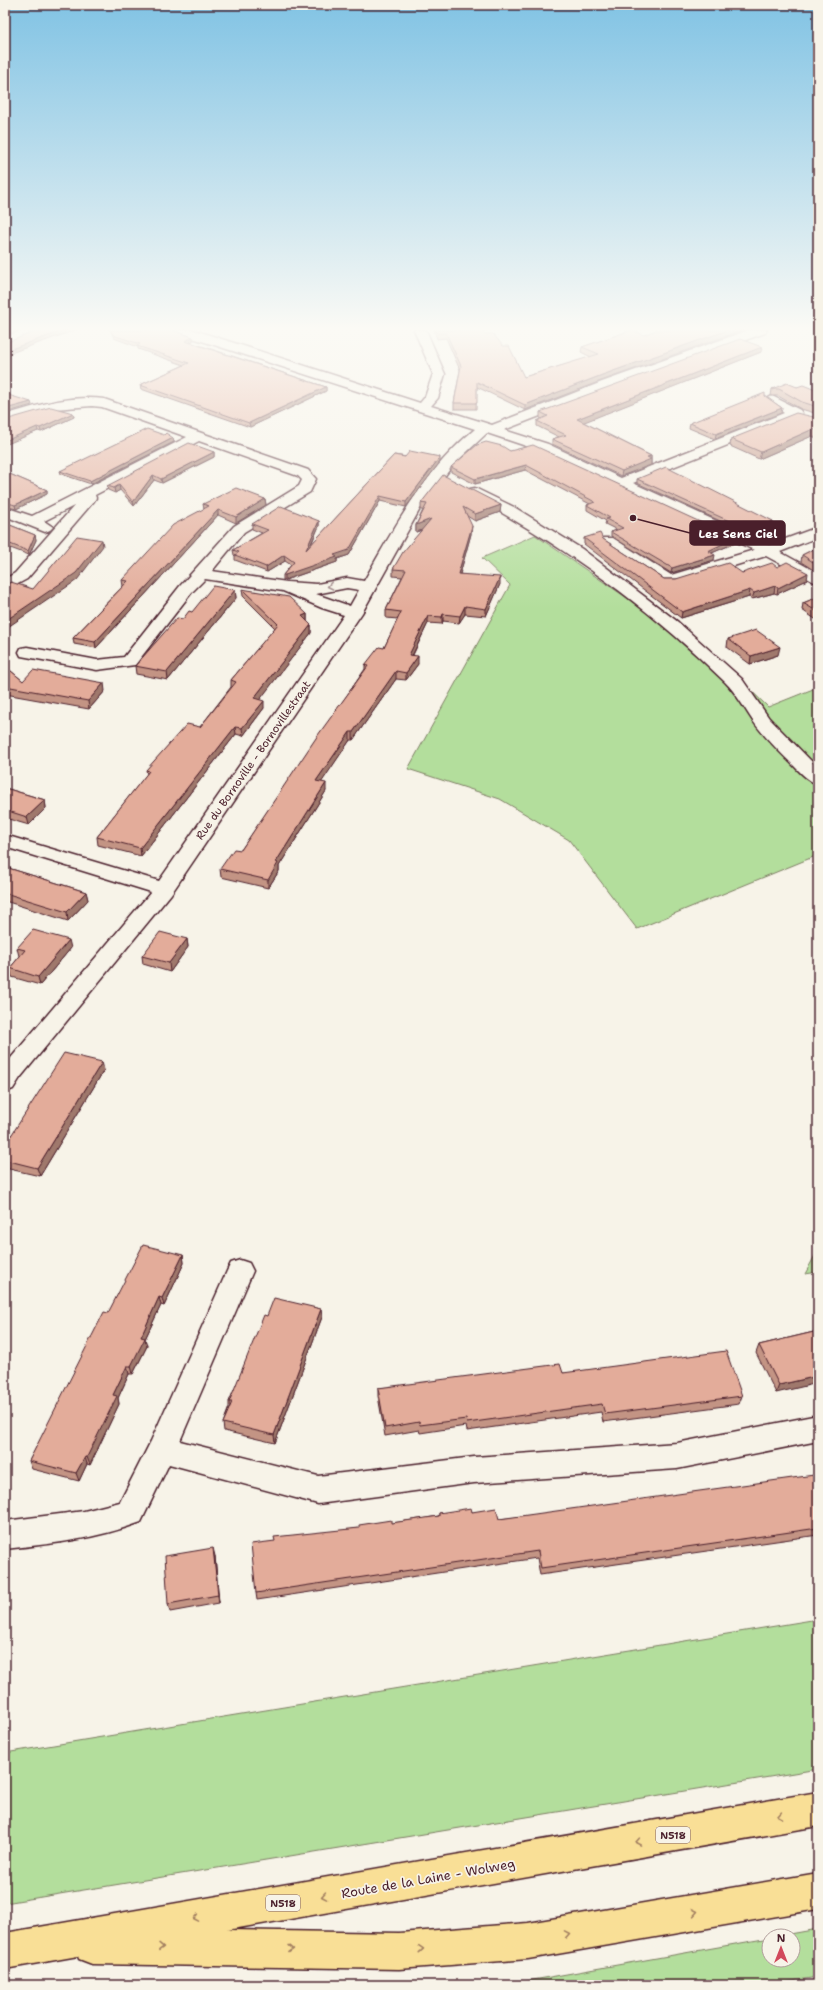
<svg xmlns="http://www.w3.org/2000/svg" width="823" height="1990" font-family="'Shantell Sans',sans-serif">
	<rect width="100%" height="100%" fill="#f7f3e8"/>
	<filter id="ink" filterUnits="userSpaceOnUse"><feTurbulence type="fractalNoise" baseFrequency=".025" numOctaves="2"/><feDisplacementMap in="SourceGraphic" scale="8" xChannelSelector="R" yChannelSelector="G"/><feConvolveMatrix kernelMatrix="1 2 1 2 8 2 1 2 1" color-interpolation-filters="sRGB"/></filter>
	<g filter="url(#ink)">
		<g fill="#b3de9c" stroke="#7e7e64">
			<path d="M 535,535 L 649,613 L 736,676 L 768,707 L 818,687 L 818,855 L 637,929 L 569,840 L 500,799 L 408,769 L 510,585 L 482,558 Z"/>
			<path d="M 818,1250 L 818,1272 L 805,1274 Z"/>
			<path d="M 818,1619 L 818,1769 L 5,1903 L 5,1753 Z"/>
			<path d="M 818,1929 L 818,1977 L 765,1985 L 505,1985 L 769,1938 L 769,1960 L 793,1960 L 793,1936 L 779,1936 Z"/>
		</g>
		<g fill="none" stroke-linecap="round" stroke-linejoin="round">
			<defs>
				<g id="minor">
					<path d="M 24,330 L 42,330 L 40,333 L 5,345 L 5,337 Z"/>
					<path d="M 175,330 L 194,330 L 420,403 L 425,397 L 433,374 L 414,330 L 426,330 L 445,374 L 438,398 L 431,406 L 492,425 L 602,382 L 749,330 L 767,330 L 765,333 L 612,388 L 504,430 L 548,444 L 621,478 L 784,413 L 765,400 L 772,396 L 800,410 L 802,413 L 800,416 L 633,483 L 769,545 L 818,527 L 818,537 L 780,552 L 818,573 L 818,584 L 766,556 L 675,584 L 663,584 L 603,544 L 600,541 L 603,538 L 613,538 L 671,575 L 754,550 L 538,450 L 487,433 L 453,465 L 420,509 L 362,613 L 171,894 L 20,1078 L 13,1089 L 5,1092 L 5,1065 L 151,892 L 5,847 L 5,835 L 159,881 L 344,615 L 322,608 L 283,591 L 205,579 L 192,592 L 135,665 L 97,670 L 21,656 L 19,652 L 21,648 L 27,647 L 97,660 L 124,657 L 180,586 L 234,526 L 299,486 L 302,480 L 298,476 L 199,441 L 95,495 L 96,498 L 94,501 L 27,579 L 5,591 L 5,579 L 15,573 L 74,506 L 44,521 L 53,527 L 50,530 L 45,532 L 5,516 L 5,507 L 32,516 L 187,437 L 102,407 L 92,406 L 54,409 L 5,423 L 5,415 C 38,405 70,395 104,399 L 308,470 L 316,479 L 310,492 L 244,532 L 212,571 L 287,582 L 317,584 L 347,578 L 364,581 C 395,526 425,470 475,429 L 177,333 ZM 347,588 L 359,590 L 350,606 L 316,594 Z"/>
					<path d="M 475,488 L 514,507 L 582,549 L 678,622 L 742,679 L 769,718 L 818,768 L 818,784 C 808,781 801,773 794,766 C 780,752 765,738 753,721 C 744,708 737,694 725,682 C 650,608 563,545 470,495 L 468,492 L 470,489 Z"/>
					<path d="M 240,1260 L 249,1263 L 253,1271 L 180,1441 L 318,1476 L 474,1457 L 677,1443 L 818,1415 L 818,1441 L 677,1469 L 474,1483 L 318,1504 L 169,1464 L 141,1522 C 96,1539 52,1544 5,1549 L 5,1521 L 84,1511 L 120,1502 L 151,1441 L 227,1271 L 231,1263 Z"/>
				</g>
				<path id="highway" d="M 818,1792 L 818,1826 L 227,1930 L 399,1933 L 528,1923 L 818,1873 L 818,1909 L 528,1959 L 399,1969 L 92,1964 L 79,1959 L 78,1956 L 5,1969 L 5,1933 Z"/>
			</defs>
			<use href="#minor" stroke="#4a1f2b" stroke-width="3"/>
			<use href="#highway" stroke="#4a1f2b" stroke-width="3"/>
			<use href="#minor" fill="#f7f3e8" fill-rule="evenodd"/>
			<use href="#highway" fill="#f9df96" fill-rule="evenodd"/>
		</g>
		<g fill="#c39484" stroke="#4a1f2b">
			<path d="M 110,330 L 172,330 L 193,337 L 193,341 L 190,342 L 326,387 L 326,391 L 250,427 L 141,389 L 140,385 L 184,365 L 138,349 L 138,347 L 114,338 Z"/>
			<path d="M 434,330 L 483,330 L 484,334 L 524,377 L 591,357 L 581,352 L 582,347 L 632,330 L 601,381 L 525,410 L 477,387 L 476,409 L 454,409 L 454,403 L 460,370 L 446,338 L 437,339 Z"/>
			<path d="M 761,352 L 583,422 L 651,456 L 651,465 L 621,476 L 552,444 L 552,439 L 559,437 L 537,426 L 537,421 L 542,419 L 540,418 L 540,412 Z"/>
			<path d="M 797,387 L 818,391 L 818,414 L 801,409 L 778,396 L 771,396 L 772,389 Z"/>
			<path d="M 765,396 L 782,408 L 781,413 L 715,439 L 689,428 L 690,423 Z"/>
			<path d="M 73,413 L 74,417 L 41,432 L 38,431 L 22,437 L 5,420 Z"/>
			<path d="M 818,418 L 818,439 L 812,436 L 759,459 L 730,446 L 731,439 Z"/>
			<path d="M 173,438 L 174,442 L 91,484 L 61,474 L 60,471 Z"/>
			<path d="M 510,451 L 735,543 L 712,553 L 714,560 L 671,573 L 611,536 L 611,532 L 617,530 L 605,524 L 606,521 L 587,510 L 587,505 L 590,504 L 525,470 L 475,484 L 451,472 L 451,467 Z"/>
			<path d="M 214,452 L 214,457 L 162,483 L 154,480 L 134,506 L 120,490 L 115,493 L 108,490 L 107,486 Z"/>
			<path d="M 394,455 L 440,462 L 406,507 L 380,501 L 349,555 L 337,559 L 337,562 L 285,580 L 283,580 L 283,575 L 291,565 L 285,561 L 267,572 L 235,560 L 235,556 L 234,555 L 233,550 L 262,533 L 252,529 L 252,524 L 319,521 L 319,526 L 311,545 Z"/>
			<path d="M 5,472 L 47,490 L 47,494 L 16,509 L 5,506 Z"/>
			<path d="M 637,479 L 773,521 L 772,525 L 751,535 L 637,483 Z"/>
			<path d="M 265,499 L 266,505 L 236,523 L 218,515 L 96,648 L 74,644 L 73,638 L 123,586 L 122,580 L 204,509 L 203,504 Z"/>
			<path d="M 421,503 L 501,505 L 500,512 L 475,521 L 467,516 L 471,534 L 460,574 L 500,584 L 486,616 L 465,614 L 459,623 L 443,621 L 442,624 L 428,623 L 413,655 L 418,664 L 406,680 L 396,679 L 353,740 L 350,740 L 321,782 L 326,791 L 279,866 L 279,871 L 268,888 L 221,877 L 220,869 L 241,850 L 365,669 L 365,665 L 384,648 L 398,619 L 386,618 L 386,610 L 402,577 L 393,576 L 393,569 L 422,530 L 416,532 L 416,525 L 423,510 L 421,510 Z"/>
			<path d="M 5,523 L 35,535 L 36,540 L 29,555 L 5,546 Z"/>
			<path d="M 584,538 L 603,539 L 664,579 L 676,579 L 742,573 L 777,567 L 807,580 L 777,594 L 774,593 L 752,599 L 749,597 L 681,618 L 584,544 Z"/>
			<path d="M 818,547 L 818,573 L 801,562 L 802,555 Z"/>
			<path d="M 242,589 L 307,614 L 307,621 L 311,625 L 311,633 L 259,700 L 264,708 L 243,736 L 236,734 L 141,856 L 98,845 L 97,837 L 147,774 L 146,770 L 200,727 L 231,687 L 231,680 L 275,628 L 243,596 Z"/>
			<path d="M 235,590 L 236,598 L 168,680 L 136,674 L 135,666 L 183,619 Z"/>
			<path d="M 818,597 L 818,621 L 802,610 L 803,603 Z"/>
			<path d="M 728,639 L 778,655 L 750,664 L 727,647 Z"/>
			<path d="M 5,666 L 23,681 L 105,691 L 89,709 L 5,694 Z"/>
			<path d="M 5,788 L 45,800 L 46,808 L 29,825 L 5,818 Z"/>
			<path d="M 5,867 L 86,892 L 88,900 L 68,921 L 5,901 Z"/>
			<path d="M 187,939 L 188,947 L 170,972 L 143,964 L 142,956 Z"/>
			<path d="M 17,948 L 71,948 L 40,985 L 12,977 L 10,968 L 20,956 L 19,956 Z"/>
			<path d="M 104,1070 L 40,1176 L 5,1168 L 5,1145 Z"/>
			<path d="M 183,1255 L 184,1263 L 164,1306 L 161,1305 L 145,1339 L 147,1346 L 133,1374 L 129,1374 L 118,1398 L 119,1404 L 90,1465 L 87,1464 L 79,1481 L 32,1469 L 29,1461 L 108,1313 Z"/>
			<path d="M 267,1316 L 322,1317 L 275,1443 L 224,1431 L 223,1423 L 229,1407 L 229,1402 Z"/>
			<path d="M 818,1331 L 776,1393 L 756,1353 L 759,1345 Z"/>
			<path d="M 563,1373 L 742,1396 L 739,1404 L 603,1422 L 601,1412 L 467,1431 L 466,1426 L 420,1433 L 419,1430 L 385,1436 L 378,1396 L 378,1388 Z"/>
			<path d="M 818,1486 L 818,1535 L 540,1575 L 537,1558 L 257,1600 L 256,1593 L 275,1541 L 439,1516 L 439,1513 L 472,1512 L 499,1519 Z"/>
			<path d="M 215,1556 L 219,1603 L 170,1612 L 168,1604 Z"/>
		</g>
		<g fill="#9f786c" stroke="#4a1f2b">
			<path d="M 9,330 L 19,330 L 5,336 L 5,332 Z"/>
			<path d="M 65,330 L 76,330 L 5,355 L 5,351 Z"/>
			<path d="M 728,330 L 743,330 L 601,381 L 525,410 L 525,405 L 602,375 Z"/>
			<path d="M 193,337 L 193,341 L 185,344 L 185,341 Z"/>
			<path d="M 762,347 L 761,352 L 577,425 L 577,419 Z"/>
			<path d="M 326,387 L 326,391 L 250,427 L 249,423 Z"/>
			<path d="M 31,402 L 32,405 L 5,413 L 5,409 Z"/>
			<path d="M 782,408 L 781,413 L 715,439 L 716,434 Z"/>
			<path d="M 73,413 L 74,417 L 41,432 L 40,428 Z"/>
			<path d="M 37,427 L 38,431 L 5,445 L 5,441 Z"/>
			<path d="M 813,429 L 812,436 L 759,459 L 761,452 Z"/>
			<path d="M 173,438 L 174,442 L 91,484 L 90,481 Z"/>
			<path d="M 214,452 L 214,457 L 162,483 L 161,479 Z"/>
			<path d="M 651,456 L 651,465 L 621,476 L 622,471 Z"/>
			<path d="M 440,457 L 440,462 L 406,507 L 406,502 Z"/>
			<path d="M 526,465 L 525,470 L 475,484 L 475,479 Z"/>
			<path d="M 153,475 L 154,480 L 134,506 L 133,502 Z"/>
			<path d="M 119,485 L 120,490 L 115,493 L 114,488 Z"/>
			<path d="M 47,490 L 47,494 L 16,509 L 15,505 Z"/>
			<path d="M 380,496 L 380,501 L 349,555 L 337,559 L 337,562 L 285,580 L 285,575 L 334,555 Z"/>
			<path d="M 265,499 L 266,505 L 236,523 L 236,517 Z"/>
			<path d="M 501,505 L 500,512 L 475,521 L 475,514 Z"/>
			<path d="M 218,510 L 218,515 L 96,648 L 95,642 Z"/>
			<path d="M 431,519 L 431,527 L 416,532 L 416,525 Z"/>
			<path d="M 319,521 L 319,526 L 306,555 L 306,550 Z"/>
			<path d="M 773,521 L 772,525 L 751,535 L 751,531 Z"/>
			<path d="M 472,526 L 471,534 L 458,581 L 458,574 Z"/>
			<path d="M 35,535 L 36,540 L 29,555 L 28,551 Z"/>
			<path d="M 735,538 L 735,543 L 707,555 L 708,551 Z"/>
			<path d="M 102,540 L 103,546 L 77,580 L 5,629 L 5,621 Z"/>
			<path d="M 284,555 L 285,561 L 267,572 L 266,567 Z"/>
			<path d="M 715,555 L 714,560 L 671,573 L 672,568 Z"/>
			<path d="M 808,573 L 807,580 L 777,594 L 778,588 Z"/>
			<path d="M 500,577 L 500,584 L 486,616 L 486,609 Z"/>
			<path d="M 775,586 L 774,593 L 752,599 L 754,593 Z"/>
			<path d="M 235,590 L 236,598 L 168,680 L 167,672 Z"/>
			<path d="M 750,590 L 749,597 L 681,618 L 682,612 Z"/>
			<path d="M 465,606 L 465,614 L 459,623 L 460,616 Z"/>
			<path d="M 307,614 L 307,622 L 302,616 Z"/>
			<path d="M 443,614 L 443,621 L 442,624 L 442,617 Z"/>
			<path d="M 428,616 L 428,623 L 409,662 L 409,655 Z"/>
			<path d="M 311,625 L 311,633 L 255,706 L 254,698 Z"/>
			<path d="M 780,647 L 778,655 L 750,664 L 751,656 Z"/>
			<path d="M 418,656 L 418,664 L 406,680 L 406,673 Z"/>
			<path d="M 396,671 L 396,679 L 353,740 L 353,732 Z"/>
			<path d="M 104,683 L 105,691 L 89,709 L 88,701 Z"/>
			<path d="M 264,701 L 264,708 L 243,736 L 242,728 Z"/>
			<path d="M 235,727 L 236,734 L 141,856 L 140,848 Z"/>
			<path d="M 350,732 L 350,740 L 317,789 L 316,781 Z"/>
			<path d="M 326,783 L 326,791 L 279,866 L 279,871 L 268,888 L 268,880 L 276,862 Z"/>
			<path d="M 45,800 L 46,808 L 29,825 L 27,817 Z"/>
			<path d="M 86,892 L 88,900 L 68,921 L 67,912 Z"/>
			<path d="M 187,939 L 188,947 L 170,972 L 169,963 Z"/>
			<path d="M 69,940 L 71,948 L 40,985 L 38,977 Z"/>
			<path d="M 102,1062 L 104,1070 L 40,1176 L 37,1168 Z"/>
			<path d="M 183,1255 L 184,1263 L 164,1306 L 162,1298 Z"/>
			<path d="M 159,1297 L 161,1305 L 145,1339 L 147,1346 L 133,1374 L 131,1366 L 141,1337 Z"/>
			<path d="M 321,1309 L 322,1317 L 275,1443 L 274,1435 Z"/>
			<path d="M 127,1366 L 129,1374 L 118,1398 L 119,1404 L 90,1465 L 87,1457 L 113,1395 Z"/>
			<path d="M 818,1376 L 818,1383 L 776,1393 L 779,1385 Z"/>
			<path d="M 85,1457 L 87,1464 L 79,1481 L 76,1473 Z"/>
			<path d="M 213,1548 L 215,1556 L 219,1603 L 218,1595 Z"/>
		</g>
		<g fill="#e3ac9a" stroke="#4a1f2b">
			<path d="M 40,330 L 65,330 L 5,351 L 5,343 Z"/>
			<path d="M 111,330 L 172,330 L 193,337 L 185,341 L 326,387 L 249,423 L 140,385 L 189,363 L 137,346 L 140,344 L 113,335 Z"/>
			<path d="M 436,330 L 483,330 L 484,334 L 493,334 L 503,346 L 509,346 L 524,377 L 599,354 L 582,347 L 632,330 L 644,335 L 656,330 L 728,330 L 602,375 L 525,405 L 477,382 L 477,403 L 454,403 L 461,366 L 446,333 L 437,333 Z"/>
			<path d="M 740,339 L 762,347 L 577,419 L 651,456 L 647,457 L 651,459 L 622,471 L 552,439 L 566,435 L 537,421 L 548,416 L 540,412 Z"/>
			<path d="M 787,383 L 797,387 L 803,385 L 818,391 L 818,407 L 802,402 L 779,389 L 772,389 Z"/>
			<path d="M 765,393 L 765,396 L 782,408 L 716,434 L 690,423 Z"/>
			<path d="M 5,394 L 31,402 L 5,409 Z"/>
			<path d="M 51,407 L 73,413 L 40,428 L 37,427 L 5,441 L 5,420 Z"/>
			<path d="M 796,413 L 818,418 L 818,431 L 813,429 L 761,452 L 731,439 Z"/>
			<path d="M 147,429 L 164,435 L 166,433 L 173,438 L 90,481 L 60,471 Z"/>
			<path d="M 486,442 L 502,446 L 510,451 L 533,445 L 735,538 L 708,551 L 715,555 L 672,568 L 611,532 L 623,528 L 606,519 L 610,518 L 587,505 L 595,502 L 526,465 L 475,479 L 451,467 L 477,445 Z"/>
			<path d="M 189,443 L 214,452 L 161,479 L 153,475 L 133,502 L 119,485 L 114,488 L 107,486 Z"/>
			<path d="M 410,451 L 440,457 L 406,502 L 380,496 L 349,550 L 334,555 L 337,557 L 285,575 L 283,575 L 294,562 L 284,555 L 266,567 L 235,555 L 239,552 L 233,550 L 268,530 L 252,524 L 281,506 L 319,521 L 306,550 L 394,455 L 405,457 Z"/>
			<path d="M 666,467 L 773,521 L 751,531 L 637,479 Z"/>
			<path d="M 5,472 L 47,490 L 15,505 L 5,502 Z"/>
			<path d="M 443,475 L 501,505 L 475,514 L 463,507 L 472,526 L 458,574 L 500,577 L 486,609 L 465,606 L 460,616 L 443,614 L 442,617 L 428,616 L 409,655 L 418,656 L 406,673 L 396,671 L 353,732 L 350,732 L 316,781 L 326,783 L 276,862 L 278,863 L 268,880 L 220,869 L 234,849 L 241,850 L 318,735 L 368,666 L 365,665 L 379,647 L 384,648 L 401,612 L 386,610 L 406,570 L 393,569 L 403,552 L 431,519 L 416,525 L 427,504 L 421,503 Z"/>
			<path d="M 236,488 L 265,499 L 236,517 L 218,510 L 95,642 L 73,638 L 128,581 L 122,580 L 173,525 L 209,506 L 203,504 Z"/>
			<path d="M 5,523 L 35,535 L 28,551 L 5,542 Z"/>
			<path d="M 600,533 L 603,539 L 664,579 L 676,579 L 728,563 L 742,573 L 772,563 L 777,567 L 787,562 L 808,573 L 778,588 L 775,586 L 754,593 L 750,590 L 682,612 L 584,538 Z"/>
			<path d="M 77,536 L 102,540 L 76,573 L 5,621 L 5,585 L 11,582 L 33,589 Z"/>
			<path d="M 818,547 L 818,565 L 802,555 Z"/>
			<path d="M 213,586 L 235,590 L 167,672 L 135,666 L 177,618 L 183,619 L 189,611 L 192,612 Z"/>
			<path d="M 242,589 L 289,597 L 307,614 L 302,616 L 311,625 L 254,698 L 264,701 L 242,728 L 235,727 L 140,848 L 97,837 L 149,771 L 146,770 L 187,724 L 200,727 L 236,682 L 231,680 L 278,624 Z"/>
			<path d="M 818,597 L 818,612 L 803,603 Z"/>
			<path d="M 756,630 L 780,647 L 751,656 L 728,639 Z"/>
			<path d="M 5,666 L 23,681 L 33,670 L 104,683 L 88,701 L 5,686 Z"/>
			<path d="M 5,788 L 45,800 L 27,817 L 5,810 Z"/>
			<path d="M 5,867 L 86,892 L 67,912 L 5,893 Z"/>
			<path d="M 33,930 L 69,940 L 38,977 L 10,968 L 25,950 L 17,948 Z"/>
			<path d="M 160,932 L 187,939 L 169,963 L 142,956 Z"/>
			<path d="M 64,1053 L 102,1062 L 37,1168 L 5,1160 L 5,1145 Z"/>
			<path d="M 143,1245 L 183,1255 L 162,1298 L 159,1297 L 141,1337 L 145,1338 L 131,1366 L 127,1366 L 113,1395 L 117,1396 L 87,1457 L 85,1457 L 76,1473 L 29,1461 L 104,1312 L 108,1313 Z"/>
			<path d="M 274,1298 L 321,1309 L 274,1435 L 223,1423 L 232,1402 L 229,1402 L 264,1315 L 267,1316 Z"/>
			<path d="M 818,1331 L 818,1376 L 779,1385 L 759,1345 Z"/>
			<path d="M 726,1351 L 742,1396 L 605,1414 L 602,1404 L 467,1423 L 466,1419 L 420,1425 L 419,1422 L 385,1428 L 378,1388 L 560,1364 L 563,1373 Z"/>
			<path d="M 814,1475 L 818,1486 L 818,1528 L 541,1568 L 538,1551 L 256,1593 L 251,1544 L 275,1541 L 274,1537 L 359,1528 L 359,1525 L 391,1520 L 391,1523 L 439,1516 L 439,1513 L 471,1508 L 472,1512 L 496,1508 L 499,1519 Z"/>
			<path d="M 213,1548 L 218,1595 L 168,1604 L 165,1556 Z"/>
		</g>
		<defs><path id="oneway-chevron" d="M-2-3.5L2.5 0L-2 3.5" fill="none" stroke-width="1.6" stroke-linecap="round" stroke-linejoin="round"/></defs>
		<use stroke="#a0898a" href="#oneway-chevron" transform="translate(330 586) rotate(169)"/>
		<g stroke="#a27f60">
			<use href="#oneway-chevron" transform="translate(780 1816) rotate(170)"/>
			<use href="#oneway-chevron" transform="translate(638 1842) rotate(170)"/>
			<use href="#oneway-chevron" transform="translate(324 1896) rotate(170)"/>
			<use href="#oneway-chevron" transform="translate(695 1912) rotate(-10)"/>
			<use href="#oneway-chevron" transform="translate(196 1918) rotate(170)"/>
			<use href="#oneway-chevron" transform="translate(567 1934) rotate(-10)"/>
			<use href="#oneway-chevron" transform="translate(161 1947) rotate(1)"/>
			<use href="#oneway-chevron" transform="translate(291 1949) rotate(1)"/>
			<use href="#oneway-chevron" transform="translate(421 1949) rotate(-4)"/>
		</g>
	</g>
	<linearGradient id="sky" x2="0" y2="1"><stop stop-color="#81c3e4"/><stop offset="0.54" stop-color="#fbfaf5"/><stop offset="1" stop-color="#fbfaf5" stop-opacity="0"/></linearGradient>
	<rect width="823" height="609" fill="url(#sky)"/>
	<g text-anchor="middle" stroke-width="3.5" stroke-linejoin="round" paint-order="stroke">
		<g fill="#f7f3e8" stroke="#7e5f64" stroke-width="1">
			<rect x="656" y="1827" width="34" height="16" rx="3"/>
			<rect x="266" y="1895" width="34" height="16" rx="3"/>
		</g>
		<g font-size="10" font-weight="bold" fill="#4a1f2b">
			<text x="673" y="1839">N518</text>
			<text x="283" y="1907">N518</text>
		</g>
		<g font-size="11" fill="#4a1f2b" stroke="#f7f3e8">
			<text transform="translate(253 760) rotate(-55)" y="4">Rue du Bornoville - Bornovillestraat</text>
		</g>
		<g font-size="13" fill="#4a1f2b" stroke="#f7f3e8">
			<text transform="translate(428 1878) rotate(-10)" y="5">Route de la Laine - Wolweg</text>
		</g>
	</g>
	<path fill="none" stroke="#4a1f2b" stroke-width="1.5" d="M633 518L690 533"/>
	<circle fill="#4a1f2b" stroke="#f7f3e8" stroke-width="1.5" cx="633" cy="518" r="4"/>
	<rect fill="#4a1f2b" stroke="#4a1f2b" stroke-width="1.5" x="690" y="521" width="95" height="24" rx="4"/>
	<g font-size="12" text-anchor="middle" font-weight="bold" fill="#fff">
		<text x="738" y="538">Les Sens Ciel</text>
	</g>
	<rect width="823" height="1990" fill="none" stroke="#f7f3e8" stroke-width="20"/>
	<rect x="10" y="10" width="803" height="1970" fill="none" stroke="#4a1f2b" stroke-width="1.5" filter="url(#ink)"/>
	<g transform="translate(781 1948)"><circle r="19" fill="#f7f3e8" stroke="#b29e9c"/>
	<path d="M0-3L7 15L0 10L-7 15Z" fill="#d1495b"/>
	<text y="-6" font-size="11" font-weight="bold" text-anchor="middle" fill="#4a1f2b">N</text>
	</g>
</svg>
